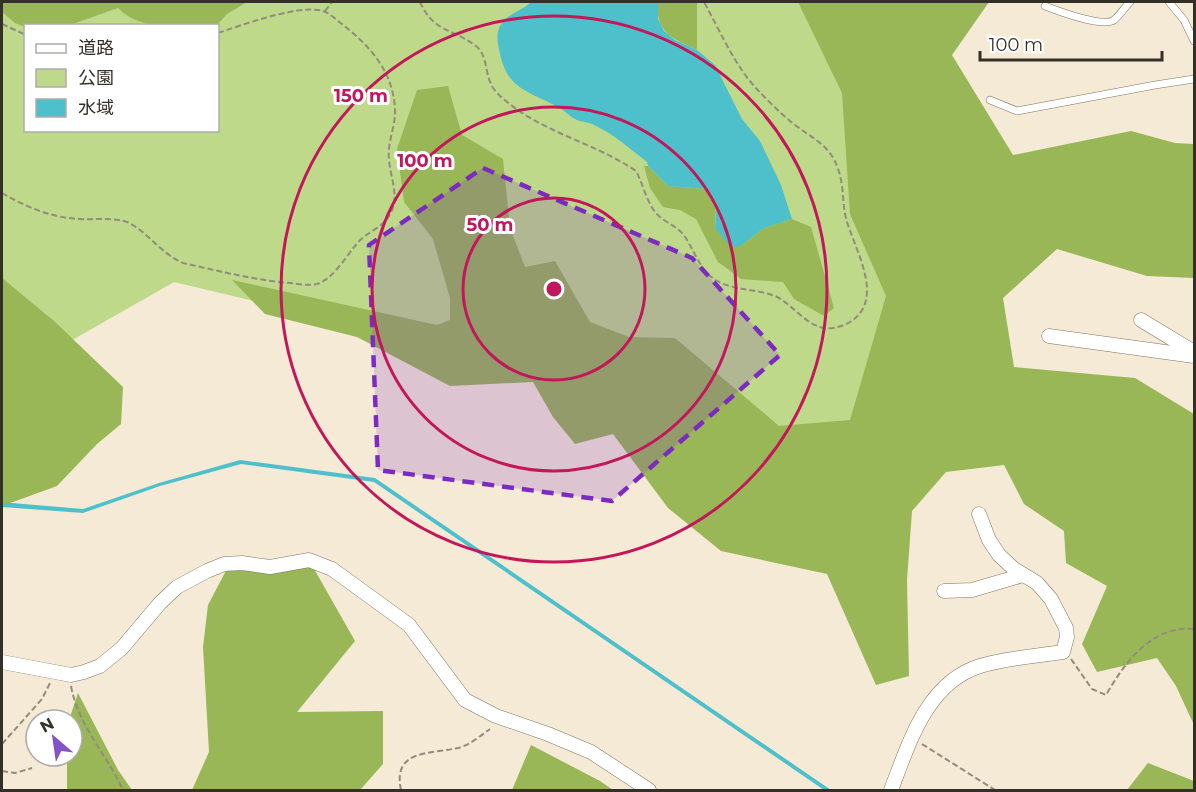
<svg xmlns="http://www.w3.org/2000/svg" width="1196" height="792" font-family="Montserrat,'Noto Sans JP',sans-serif">
	<rect width="100%" height="100%" fill="#f4ead5"/>
	<path fill="#bed989" fill-rule="evenodd" d="M 2,2 L 842,2 L 904,292 L 858,440 L 785,443 L 435,344 L 174,282 L 60,347 L 2,360 ZM 26,26 L 218,26 L 218,130 L 26,130 Z"/>
	<g fill="#99b756">
		<path d="M 2,2 L 247,2 L 227,14 L 217,25 C 185,25 142,33 118,8 L 70,25 L 25,27 L 15,23 L 2,12 Z"/>
		<path d="M 658,2 L 697,2 L 697,50 C 672,38 655,32 658,2 Z"/>
		<path d="M 798,2 L 989,2 L 952,55 L 1013,155 L 1131,131 L 1175,143 L 1194,144 L 1194,278 L 1147,276 L 1057,249 L 1003,298 L 1014,367 L 1135,378 L 1194,414 L 1194,725 L 1176,686 L 1157,658 L 1097,672 L 1082,644 L 1107,586 L 1066,563 L 1064,531 L 1024,504 L 1004,465 L 946,472 L 912,511 L 907,580 L 909,676 L 876,685 L 827,574 L 721,551 L 668,508 L 613,434 L 575,444 L 553,417 L 533,382 L 450,386 L 357,337 L 265,314 L 232,280 L 437,325 L 450,320 L 450,298 L 433,239 L 404,202 L 397,149 L 417,90 L 448,86 L 462,135 L 503,159 L 510,228 L 525,267 L 555,261 L 590,322 L 629,337 L 675,338 L 779,426 L 850,420 L 886,296 L 850,214 L 842,93 Z"/>
		<path d="M 644,166 L 648,166 L 668,186 L 707,189 C 719,202 715,212 715,228 L 742,245 L 764,228 L 792,219 L 811,227 L 834,308 L 824,316 L 794,299 L 783,282 L 741,279 L 718,262 L 696,219 L 680,210 L 663,207 L 650,188 Z"/>
		<path d="M 2,278 L 54,321 L 123,387 L 121,424 L 97,444 L 57,486 L 2,506 Z"/>
		<path d="M 267,561 L 313,567 L 355,641 L 297,712 L 383,711 L 383,764 L 360,790 L 192,790 L 209,752 L 203,647 L 208,605 L 229,565 Z"/>
		<path d="M 78,693 L 118,770 L 132,790 L 67,790 L 67,756 L 72,756 L 72,720 L 69,720 Z"/>
		<path d="M 531,745 L 600,781 L 613,790 L 512,790 Z"/>
		<path d="M 1148,763 L 1194,781 L 1194,790 L 1127,790 Z"/>
	</g>
	<g fill="#4dc0cb">
		<path d="M 531,2 L 658,2 L 658,19 L 664,31 L 675,40 L 697,50 L 715,65 L 742,119 L 760,141 L 781,185 L 792,219 L 764,228 L 742,245 L 735,247 L 727,243 L 715,228 C 716,212 719,202 707,189 L 668,186 L 648,166 L 647,162 C 630,149 614,134 594,125 C 589,122 582,122 577,120 C 570,117 564,110 558,107 C 526,90 506,89 499,49 C 497,41 496,30 502,23 C 508,14 523,10 531,2 Z"/>
		<path d="M 240,460 L 375,478 L 831,790 L 824,790 L 374,482 L 241,464 L 160,486 L 83,513 L 2,507 L 2,503 L 12,503 L 83,509 L 159,483 Z"/>
	</g>
	<g fill="none" stroke-linecap="round" stroke-linejoin="round">
		<defs>
			<g id="service">
				<path d="M 1169,2 L 1184,20 L 1194,41"/>
				<path d="M 1045,6 C 1058,11 1103,28 1114,20 C 1120,15 1125,7 1130,2"/>
				<path d="M 990,100 L 1017,111 L 1155,85 L 1194,79"/>
			</g>
			<g id="minor">
				<path d="M 1141,320 L 1194,352"/>
				<path d="M 1049,336 L 1194,356"/>
				<path d="M 944,591 L 972,590 L 1023,575"/>
				<path d="M 2,662 L 71,675 L 84,672 L 100,666 L 122,648 L 160,603 L 177,587 L 207,571 L 224,564 L 242,563 L 270,567 L 309,560 L 332,569 L 409,625 L 465,700 L 496,716 L 548,734 L 591,752 L 649,790"/>
				<path d="M 891,790 C 909,744 926,683 980,666 C 1006,658 1036,656 1063,652 L 1067,637 L 1066,628 L 1051,599 L 1037,583 L 1014,569 L 999,555 L 989,540 L 979,514"/>
			</g>
		</defs>
		<use href="#service" stroke="#7e7563" stroke-width="8"/>
		<use href="#minor" stroke="#7e7563" stroke-width="15"/>
		<g stroke="#928c7d" stroke-width="2" stroke-dasharray="6 3" stroke-linecap="butt">
			<path d="M 420,2 C 434,33 452,28 476,46 C 487,54 485,72 491,84 C 494,91 500,96 506,101 C 544,133 595,143 636,171 C 643,184 646,200 655,212 C 662,221 675,225 683,234 C 692,246 697,262 707,273 C 725,292 752,287 775,296 C 791,303 803,322 820,327 C 829,330 842,327 850,322 C 887,299 853,247 846,218 C 842,202 844,184 838,169 C 831,146 812,138 795,125 C 781,114 767,100 755,87 C 734,64 719,29 704,2"/>
			<path d="M 325,11 L 332,2"/>
			<path d="M 2,24 L 26,35"/>
			<path d="M 2,193 C 26,207 52,218 80,219 C 96,220 111,217 127,222 C 146,230 161,254 183,263 C 219,271 254,280 290,283 C 299,284 309,286 317,284 C 333,279 345,258 355,246 C 364,233 381,229 389,216 C 401,198 390,178 389,159 C 387,142 396,126 395,109 C 393,71 370,46 342,24 C 336,20 330,13 323,11 C 299,4 242,25 218,33"/>
			<path d="M 1071,659 L 1092,689 L 1106,695 C 1125,662 1152,625 1194,629"/>
			<path d="M 71,686 C 78,725 107,755 123,790"/>
			<path d="M 2,744 L 42,699 L 50,683"/>
			<path d="M 922,744 L 995,790"/>
			<path d="M 2,771 L 15,773 L 32,768"/>
			<path d="M 401,790 C 392,749 431,754 458,748 C 470,745 480,736 490,729"/>
		</g>
		<use href="#service" stroke="#fff" stroke-width="7"/>
		<use href="#minor" stroke="#fff" stroke-width="14"/>
	</g>
	<path fill="#7b2cbf" fill-opacity="0.2" stroke="#7b2cbf" stroke-width="4.5" stroke-dasharray="12 8" stroke-linejoin="round" d="M 483,168 L 692,258 L 780,355 L 612,501 L 378,470 L 369,245 Z"/>
	<g fill="none" stroke="#c2185b" stroke-width="3">
		<circle cx="554" cy="289" r="91"/>
		<circle cx="554" cy="289" r="182"/>
		<circle cx="554" cy="289" r="273"/>
	</g>
	<circle cx="554" cy="289" r="9" fill="#c2185b" stroke="#fff" stroke-width="3"/>
	<g font-size="18" text-anchor="middle" font-weight="bold" fill="#c2185b" stroke="#fff" stroke-width="6" stroke-linejoin="round" paint-order="stroke">
		<text x="361" y="102">150 m</text>
		<text x="425" y="167">100 m</text>
		<text x="490" y="231">50 m</text>
	</g>
	<rect width="1196" height="792" fill="none" stroke="#343028" stroke-width="6"/>
	<rect x="24" y="24" width="195" height="108" fill="#ffffff" stroke="#aeaca9" stroke-width="1.5"/>
	<rect x="36" y="44" width="30" height="9" fill="#ffffff" stroke="#aeaca9" stroke-width="1.5"/>
	<text x="78" y="54" font-size="18" fill="#343028">道路</text>
	<rect x="36" y="69" width="30" height="18" fill="#bed989" stroke="#aeaca9" stroke-width="1.5"/>
	<text x="78" y="84" font-size="18" fill="#343028">公園</text>
	<rect x="36" y="99" width="30" height="18" fill="#4dc0cb" stroke="#aeaca9" stroke-width="1.5"/>
	<text x="78" y="114" font-size="18" fill="#343028">水域</text>
	<g transform="translate(54 738) rotate(331)"><circle r="28" fill="#ffffff" stroke="#aeaca9" stroke-width="1.5"/>
	<path d="M0-4.5L10 22L0 15L-10 22Z" fill="#8451c9"/>
	<text y="-9" font-size="16" font-weight="bold" text-anchor="middle" fill="#343028">N</text>
	</g>
	<path d="M980 51v9h182v-9" fill="none" stroke="#343028" stroke-width="3"/>
	<text x="989" y="51" font-size="18" fill="#343028" stroke="#ffffff" stroke-width="4.5" paint-order="stroke">100 m</text>
</svg>
